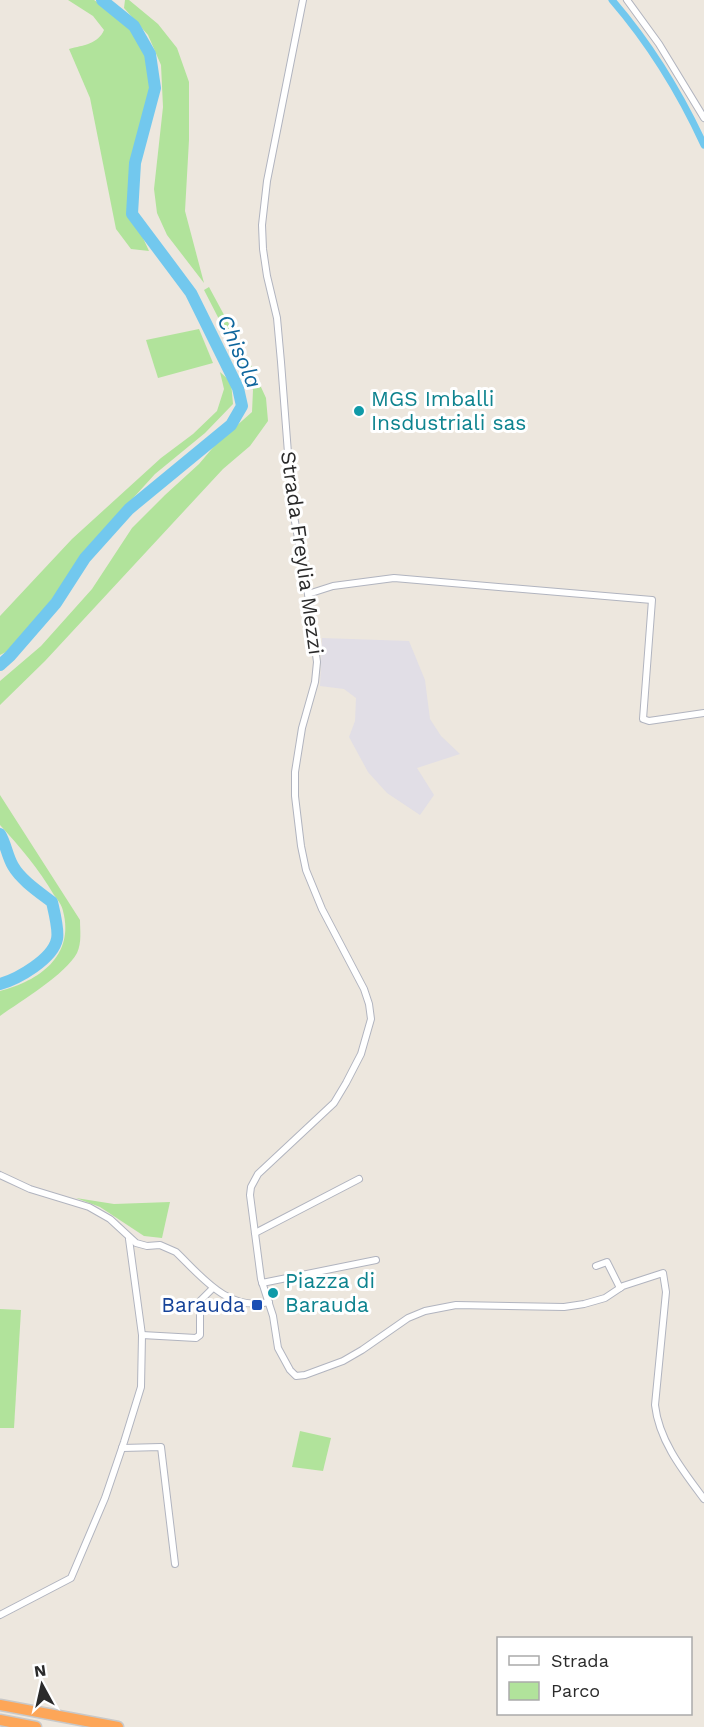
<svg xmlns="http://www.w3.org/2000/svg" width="704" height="1727" font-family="'Work Sans',sans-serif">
	<rect width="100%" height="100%" fill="#ede7de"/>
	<path fill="#e1dee6" d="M 322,638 L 409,641 L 425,680 L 430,719 L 441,736 L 460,754 L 417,768 L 434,795 L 420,815 L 387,793 L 368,772 L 349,737 L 355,721 L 356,698 L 344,689 L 320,686 Z"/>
	<g fill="#b1e39b">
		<path d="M 68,0 L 94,0 L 134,26 L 150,54 L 155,88 L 131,159 L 132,214 L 149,251 L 131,249 L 116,229 L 90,98 L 69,49 C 84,45 98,44 104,30 L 93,16 Z"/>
		<path d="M 125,0 L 129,0 L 158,24 L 177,48 L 189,82 L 189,140 L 185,211 L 204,283 L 167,235 L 157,213 L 154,189 L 163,107 L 161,65 L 148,35 L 124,8 Z"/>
		<path d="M 209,287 L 250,363 L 266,398 L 268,421 L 250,446 L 223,469 L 45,661 L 0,705 L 0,681 L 41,646 L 92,589 L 132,528 L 165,495 L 199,464 L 216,444 L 252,412 L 253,390 L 242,364 L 204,290 Z"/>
		<path d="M 199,329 L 213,363 L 158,378 L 146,340 Z"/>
		<path d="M 220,372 L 231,382 L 233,404 L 205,433 L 155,474 L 105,529 L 29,629 L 6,652 L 0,655 L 0,616 L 72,539 L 161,458 L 193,434 L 217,411 L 224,389 Z"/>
		<path d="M 0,795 L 80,920 C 80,931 82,942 77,953 C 66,974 21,1001 0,1016 L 0,991 C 39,981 75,956 63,911 C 62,905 57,899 54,895 C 39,869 20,847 0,825 Z"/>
		<path d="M 76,1198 L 114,1204 L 170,1202 L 162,1238 L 144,1236 L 100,1207 Z"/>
		<path d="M 0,1309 L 21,1310 L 14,1428 L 0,1428 Z"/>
		<path d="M 300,1431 L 331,1438 L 323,1471 L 292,1467 Z"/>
	</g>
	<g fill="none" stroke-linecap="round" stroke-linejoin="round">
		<path stroke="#72c8ee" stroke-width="7" d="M 612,0 C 650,44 680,93 704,145"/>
		<g stroke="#72c8ee" stroke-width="12">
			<path d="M 0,665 L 10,656 L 56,603 L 85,558 L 129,509 L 231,425 L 242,406 L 238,388 L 191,293 L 132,214 L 135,163 L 155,88 L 150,54 L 134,26 L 102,0"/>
			<path d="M 0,834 C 6,844 7,856 13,866 C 21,880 39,892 52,902 C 54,911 59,930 57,939 C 53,959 18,979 0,984"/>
		</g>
		<defs>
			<g id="minor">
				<path d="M 303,0 L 267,181 L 262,225 L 263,249 L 267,276 L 277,318 L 281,362 L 292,505 L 308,594 L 317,662 L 315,682 L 302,728 L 295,772 L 295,796 L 301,846 L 306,870 L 322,909 L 364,989 L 369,1004 L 371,1019 L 361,1054 L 346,1083 L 334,1103 L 258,1174 L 251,1187 L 250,1195 L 261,1279 L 273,1316 L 278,1348 L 290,1370 L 296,1376 L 305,1375 L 343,1361 L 362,1350 L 408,1318 L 425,1311 L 456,1305 L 564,1307 L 584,1304 L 605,1298 L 623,1286 L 663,1273 L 666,1292 L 655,1405 C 659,1441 683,1471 704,1499"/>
				<path d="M 627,0 L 659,44 L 704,118"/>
				<path d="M 308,594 L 333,586 L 394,578 L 652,600 L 643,719 L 649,721 L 704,713"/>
				<path d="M 0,1175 L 30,1189 L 89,1207 L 110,1219 L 136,1243 L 147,1246 L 160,1245 L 176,1252 C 202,1277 228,1312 269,1302"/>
				<path d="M 255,1233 L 359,1179"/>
				<path d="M 596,1266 L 607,1262 L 620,1288"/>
				<path d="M 262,1283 L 376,1260"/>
				<path d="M 142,1335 L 196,1338 L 200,1335 L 200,1301 L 213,1288"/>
				<path d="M 122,1448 L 161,1447 L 175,1564"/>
				<path d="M 0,1615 L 71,1578 L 105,1498 L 124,1442 L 141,1387 L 142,1335 L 129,1239"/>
			</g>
			<g id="motorway">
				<path d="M 0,1705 L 118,1727"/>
				<path d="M 0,1720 L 36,1727"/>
			</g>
		</defs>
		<use href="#minor" stroke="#b1b4bf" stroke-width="8"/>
		<use href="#motorway" stroke="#c8c8c8" stroke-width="13"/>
		<use href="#minor" stroke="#fff" stroke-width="6"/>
		<use href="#motorway" stroke="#fda658" stroke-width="10"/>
	</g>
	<g fill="#0f9aa8" stroke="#fff" stroke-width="2">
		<circle cx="359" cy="411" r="6"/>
		<circle cx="273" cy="1293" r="6"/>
	</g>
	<rect fill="#1a4fb4" stroke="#fff" stroke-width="2" x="251" y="1299" width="12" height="12" rx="3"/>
	<g text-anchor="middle" stroke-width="6" stroke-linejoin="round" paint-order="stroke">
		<g font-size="21" fill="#0d838f" stroke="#fff" text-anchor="start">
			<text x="371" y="406">MGS Imballi<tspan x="371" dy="24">Insdustriali sas</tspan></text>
			<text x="285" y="1288">Piazza di<tspan x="285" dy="24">Barauda</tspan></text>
		</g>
		<g font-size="21" fill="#2b2b2b" stroke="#fff">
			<text transform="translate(302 553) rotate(82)" y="7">Strada Freylia Mezzi</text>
		</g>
		<g font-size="21" fill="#164399" stroke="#fff" text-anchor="end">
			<text x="245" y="1312">Barauda</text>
		</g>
		<g font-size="22" font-style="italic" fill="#0e669d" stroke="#fff">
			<text transform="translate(240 351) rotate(66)" y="8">Chisola</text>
		</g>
	</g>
	<rect x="497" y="1637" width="195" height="78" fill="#ffffff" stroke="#aaaaaa" stroke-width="1.5"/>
	<rect x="509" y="1656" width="30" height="9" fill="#ffffff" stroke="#aaaaaa" stroke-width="1.5"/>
	<text x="551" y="1667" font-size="18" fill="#2b2b2b">Strada</text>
	<rect x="509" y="1682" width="30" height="18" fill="#b1e39b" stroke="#aaaaaa" stroke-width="1.5"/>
	<text x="551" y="1697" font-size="18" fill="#2b2b2b">Parco</text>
	<g transform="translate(42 1685) rotate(352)" stroke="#ffffff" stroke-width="4.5" paint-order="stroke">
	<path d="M0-4.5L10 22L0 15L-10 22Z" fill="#2b2b2b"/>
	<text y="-9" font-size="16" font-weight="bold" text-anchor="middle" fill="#2b2b2b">N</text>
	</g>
</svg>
